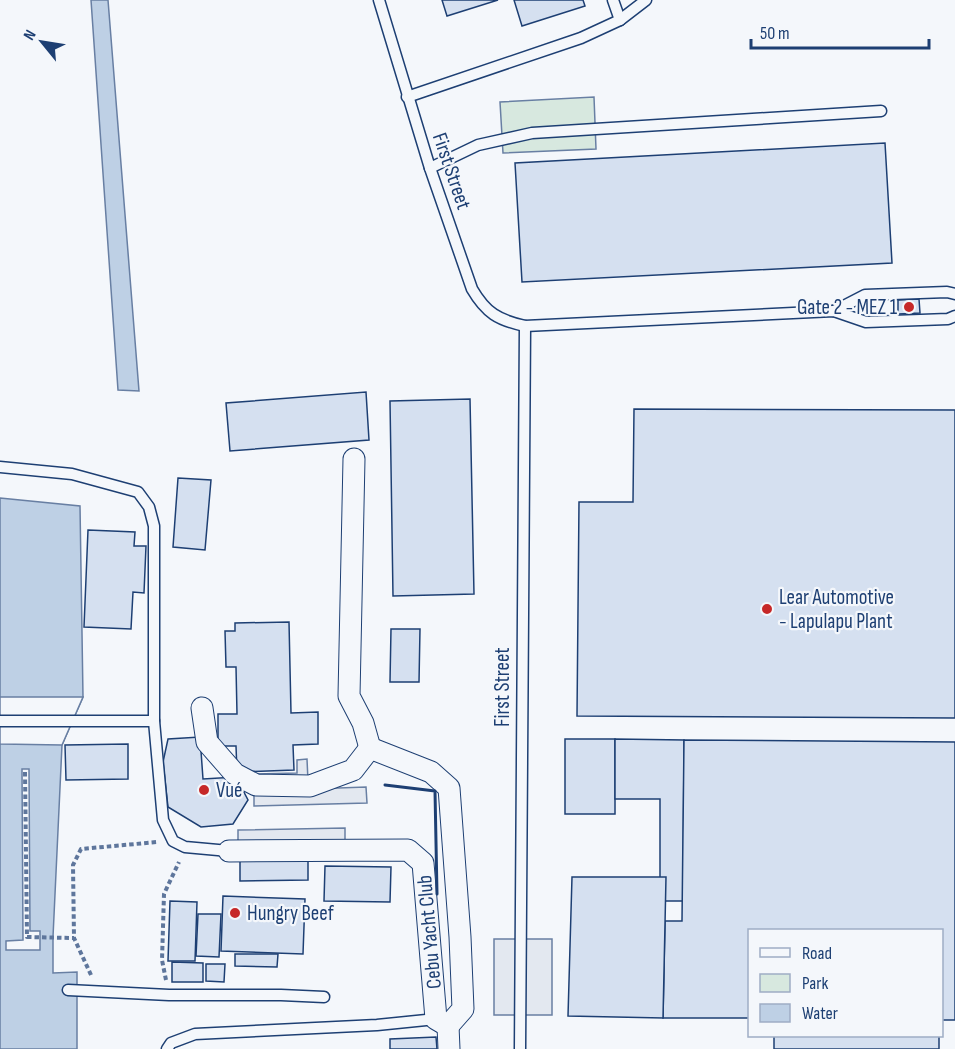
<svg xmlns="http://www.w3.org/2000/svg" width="955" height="1049" font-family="'Sofia Sans Condensed',sans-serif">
	<rect width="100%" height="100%" fill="#f4f7fb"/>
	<path fill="#d7e8df" stroke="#687fa3" stroke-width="1.5" d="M 594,97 L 596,149 L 503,153 L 500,102 Z"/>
	<g fill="#e3e8f0" stroke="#687fa3" stroke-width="1.5">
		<path d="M 307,759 L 308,781 L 255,774 L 297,773 L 297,760 Z"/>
		<path d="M 366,787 L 367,803 L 254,806 L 254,791 Z"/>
		<path d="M 345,828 L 345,844 L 238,846 L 238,830 Z"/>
		<rect x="494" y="939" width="58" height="76"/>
	</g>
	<g fill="#bed0e5" stroke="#687fa3" stroke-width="1.5">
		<path d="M 91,0 L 108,0 L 139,391 L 118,390 Z"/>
		<path d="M 0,498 L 80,506 L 83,697 L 62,745 L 53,937 L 53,973 L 77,972 L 77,1049 L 0,1049 Z"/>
	</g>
	<g fill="#f4f7fb" stroke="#687fa3" stroke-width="1.5">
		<path d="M 0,697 L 83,697 L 62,745 L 0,744 Z"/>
		<path d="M 22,769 L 29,769 L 30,931 L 40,931 L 40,950 L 6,950 L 6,941 L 23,940 Z"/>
	</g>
	<g fill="#d5e0f0" stroke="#1d3f73" stroke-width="1.5">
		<path d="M 442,0 L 498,0 L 447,16 Z"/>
		<path d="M 514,0 L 583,0 L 585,6 L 522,26 Z"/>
		<path d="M 885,143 L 892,263 L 522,282 L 515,163 Z"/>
		<path d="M 919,299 L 920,313 L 898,314 L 898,300 Z"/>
		<path d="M 366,392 L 369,440 L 230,451 L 226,403 Z"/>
		<path d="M 470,399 L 474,594 L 393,596 L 390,401 Z"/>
		<path d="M 634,409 L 955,410 L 955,718 L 577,716 L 579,502 L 633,502 Z"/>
		<path d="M 178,478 L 211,480 L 205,550 L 173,547 Z"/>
		<path d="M 88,530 L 135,532 L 134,546 L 146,546 L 144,593 L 133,592 L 131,629 L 84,627 Z"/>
		<path d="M 289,622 L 291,713 L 318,712 L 318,744 L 293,745 L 294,770 L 237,772 L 236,746 L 218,746 L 218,714 L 237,714 L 236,667 L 226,667 L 225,631 L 235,631 L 235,623 Z"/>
		<path d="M 391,629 L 420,629 L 419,682 L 390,682 Z"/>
		<path d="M 200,737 L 203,779 L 236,777 L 248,800 L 233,824 L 201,827 L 168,807 L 163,762 L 168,739 Z"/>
		<rect x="565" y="739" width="50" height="75"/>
		<path d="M 615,739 L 684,740 L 683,901 L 660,901 L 660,799 L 615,799 Z"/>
		<path d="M 684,740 L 955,742 L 955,1020 L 942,1020 L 942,930 L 750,930 L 750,1018 L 663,1018 L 665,921 L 682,921 Z"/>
		<path d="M 128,744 L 128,779 L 66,780 L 65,745 Z"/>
		<path d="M 308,851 L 308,880 L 240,881 L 240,852 Z"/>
		<path d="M 325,866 L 391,867 L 390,902 L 324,901 Z"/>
		<path d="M 572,877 L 666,877 L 663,1018 L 568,1016 Z"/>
		<path d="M 223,896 L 305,899 L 303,954 L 221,951 Z"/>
		<path d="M 170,901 L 197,902 L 195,961 L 168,961 Z"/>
		<path d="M 198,914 L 221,914 L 219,957 L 196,956 Z"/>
		<path d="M 235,954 L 278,954 L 277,967 L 235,966 Z"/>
		<path d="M 172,962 L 203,963 L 203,982 L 172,982 Z"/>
		<path d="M 206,964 L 225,964 L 224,982 L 206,981 Z"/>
		<rect x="774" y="1036" width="165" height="13"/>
		<path d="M 436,1037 L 437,1049 L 390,1049 L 390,1039 Z"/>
	</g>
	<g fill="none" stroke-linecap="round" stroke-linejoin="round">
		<defs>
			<g id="lane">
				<path d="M 379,0 L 430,168 L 472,289 C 486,313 498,320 525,326 L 834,311 L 866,322 L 948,319 L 955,316"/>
				<path d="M 613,0 L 620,20"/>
				<path d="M 407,97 L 581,38 L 620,20 L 646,0"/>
				<path d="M 430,168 L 478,145 L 532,133 L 881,111"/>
				<path d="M 834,311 L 865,295 L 947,292 L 955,294"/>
				<path d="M 0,467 L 72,474 L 138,492 L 149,507 L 154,526 L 154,721 L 163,820 L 173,841 L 185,847 L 229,851"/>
				<path d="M 0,721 L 154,721"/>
				<path d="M 68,990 L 169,995 L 281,995 L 324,997"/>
				<path d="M 167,1049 L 171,1043 L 195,1034 L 377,1025 L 436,1019"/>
				<path d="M 520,1049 L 525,326"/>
			</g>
			<g id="street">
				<path d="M 354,459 L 349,696 L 363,723 L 370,748"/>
				<path d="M 202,708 L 207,742 L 235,774 L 256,785 L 310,786 L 353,770 L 370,748"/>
				<path d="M 370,748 L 431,772 L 449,788 L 460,937 L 463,1009 L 448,1026"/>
				<path d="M 229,851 L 408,850 L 423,863 L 436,1019 L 448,1026"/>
				<path d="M 448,1026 L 449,1049"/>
			</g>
		</defs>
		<use href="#lane" stroke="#1d3f73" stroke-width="13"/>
		<use href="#street" stroke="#1d3f73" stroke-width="23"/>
		<g stroke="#5e769c" stroke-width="4" stroke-dasharray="4.5 3" stroke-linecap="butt">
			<path d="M 25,772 L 27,937 L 74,938"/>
			<path d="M 91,975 L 74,938 L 73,865 L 81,849 L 157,842"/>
			<path d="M 166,980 L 162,960 L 164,894 L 179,862"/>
		</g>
		<use href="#lane" stroke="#f4f7fb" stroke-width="10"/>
		<use href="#street" stroke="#f4f7fb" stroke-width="21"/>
		<path stroke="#1d3f73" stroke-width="3" d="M 385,785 L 435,791 L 437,894"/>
	</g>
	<g fill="#c62828" stroke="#f4f7fb" stroke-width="2">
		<circle cx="909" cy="307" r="6"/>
		<circle cx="767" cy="609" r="6"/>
		<circle cx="204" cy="790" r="6"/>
		<circle cx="235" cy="913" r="6"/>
	</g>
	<g text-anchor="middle" stroke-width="4.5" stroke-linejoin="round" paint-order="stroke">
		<g font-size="21" fill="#1d3f73" stroke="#f4f7fb">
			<text transform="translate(452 171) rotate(71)" y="7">First Street</text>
			<text transform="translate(502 687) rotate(-90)" y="7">First Street</text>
			<text transform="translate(429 932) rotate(-95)" y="7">Cebu Yacht Club</text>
		</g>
		<g font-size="21" fill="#1d3f73" stroke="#f4f7fb" text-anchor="start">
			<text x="897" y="314" text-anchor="end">Gate 2 - MEZ 1</text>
			<text x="779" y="604">Lear Automotive<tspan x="779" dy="24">- Lapulapu Plant</tspan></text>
			<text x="216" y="797">Vué</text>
			<text x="247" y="920">Hungry Beef</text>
		</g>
	</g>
	<rect x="748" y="929" width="195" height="108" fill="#f4f7fb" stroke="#9eadc5" stroke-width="1.5"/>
	<rect x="760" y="948" width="30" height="9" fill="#f4f7fb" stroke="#9eadc5" stroke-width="1.5"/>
	<text x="802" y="959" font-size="18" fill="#1d3f73">Road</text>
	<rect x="760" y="974" width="30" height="18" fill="#d7e8df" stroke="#9eadc5" stroke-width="1.5"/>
	<text x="802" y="989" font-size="18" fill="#1d3f73">Park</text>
	<rect x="760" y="1004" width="30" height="18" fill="#bed0e5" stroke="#9eadc5" stroke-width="1.5"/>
	<text x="802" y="1019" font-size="18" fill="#1d3f73">Water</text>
	<g transform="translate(42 42) rotate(300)" stroke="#f4f7fb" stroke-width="4.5" paint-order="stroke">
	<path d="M0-4.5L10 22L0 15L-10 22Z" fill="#1d3f73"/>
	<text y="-9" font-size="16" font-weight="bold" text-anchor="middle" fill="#1d3f73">N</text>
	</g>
	<path d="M751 39v9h178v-9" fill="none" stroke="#1d3f73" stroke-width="3"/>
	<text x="760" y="39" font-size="18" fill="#1d3f73" stroke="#f4f7fb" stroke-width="4.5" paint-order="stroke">50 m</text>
</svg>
